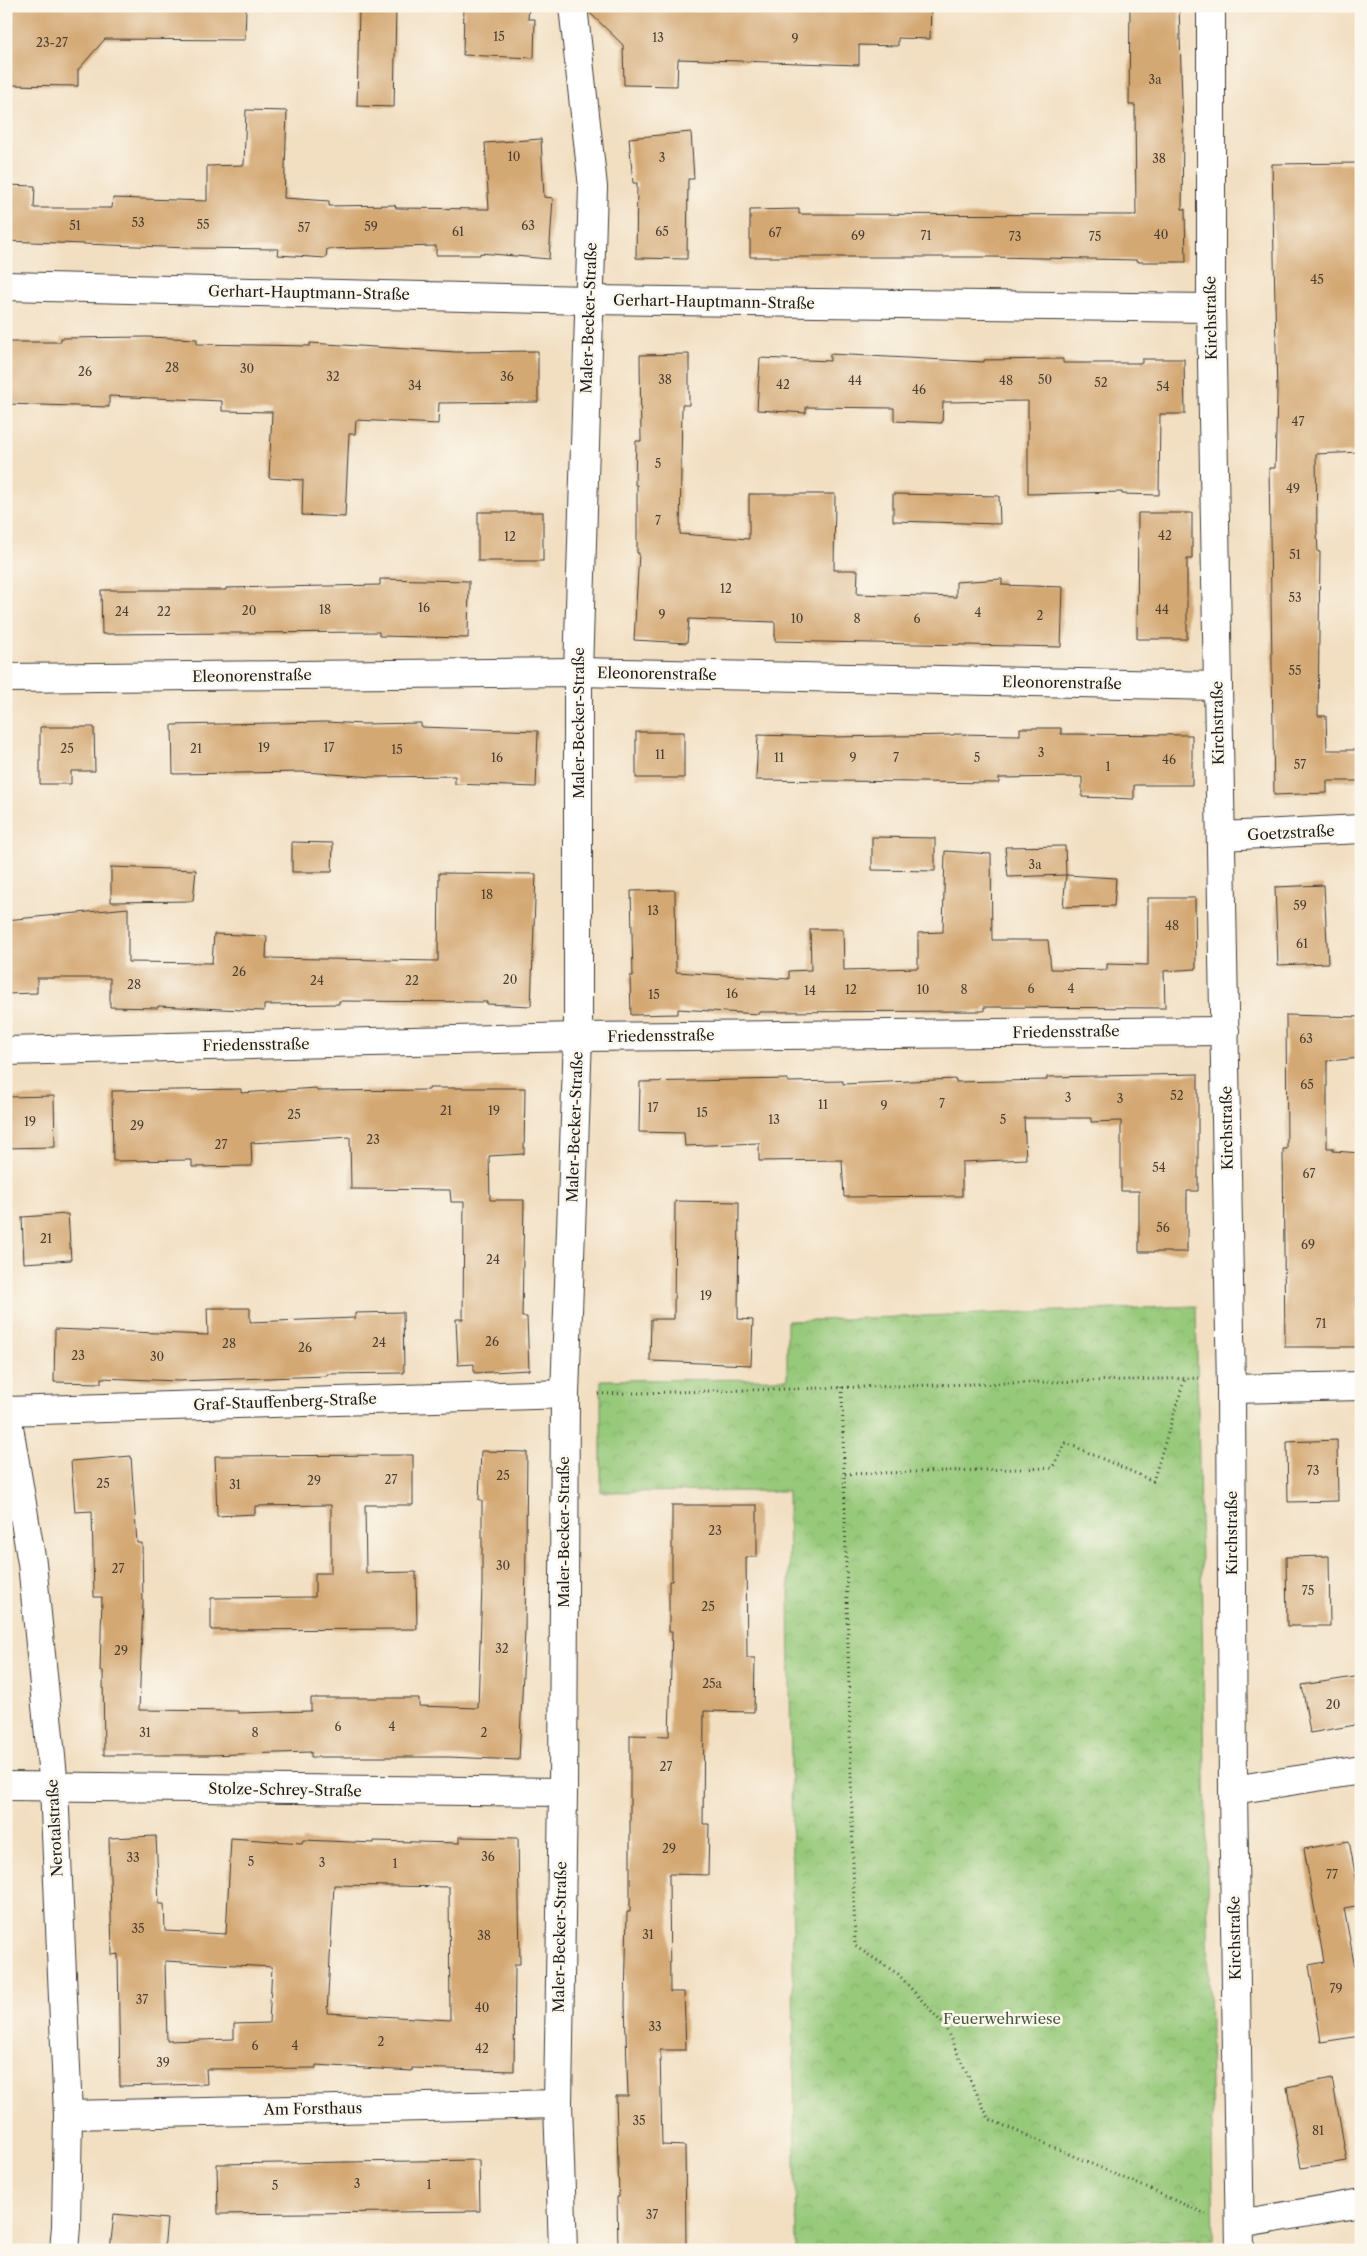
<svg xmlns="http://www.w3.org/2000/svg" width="1367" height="2256" font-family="'Libre Caslon Text',serif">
	<defs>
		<pattern id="park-crowns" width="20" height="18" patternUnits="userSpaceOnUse" patternTransform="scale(1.25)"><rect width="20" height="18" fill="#97c97a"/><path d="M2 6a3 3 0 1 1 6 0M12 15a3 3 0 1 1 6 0" fill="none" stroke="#82ac69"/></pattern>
	</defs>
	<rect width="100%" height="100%" fill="#fbf7ec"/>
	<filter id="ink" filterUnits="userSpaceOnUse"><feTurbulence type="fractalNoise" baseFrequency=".02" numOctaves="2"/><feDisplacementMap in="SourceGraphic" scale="10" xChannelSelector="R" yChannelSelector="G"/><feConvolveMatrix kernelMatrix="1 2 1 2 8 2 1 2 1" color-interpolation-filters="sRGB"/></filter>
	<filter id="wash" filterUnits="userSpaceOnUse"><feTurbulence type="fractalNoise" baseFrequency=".0096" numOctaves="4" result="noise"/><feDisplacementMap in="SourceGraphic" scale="20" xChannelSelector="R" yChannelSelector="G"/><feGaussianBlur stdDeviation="1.12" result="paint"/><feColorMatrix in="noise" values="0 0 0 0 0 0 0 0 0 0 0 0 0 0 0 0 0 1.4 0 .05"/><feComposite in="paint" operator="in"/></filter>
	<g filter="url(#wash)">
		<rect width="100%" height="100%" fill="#f2dfc2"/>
		<path fill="url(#park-crowns)" stroke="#5a724b" d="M 1196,1306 L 1214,2239 L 796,2250 L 788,1491 L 601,1492 L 601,1380 L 787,1379 L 787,1321 Z"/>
		<g id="blocks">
			<g fill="#d4a873" fill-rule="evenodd">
				<path d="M 6,6 L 246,6 L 245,40 L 105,39 L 78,70 L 78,86 L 6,85 Z"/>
				<path d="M 359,6 L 396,6 L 394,107 L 357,106 Z"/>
				<path d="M 464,6 L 529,6 L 528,19 L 535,19 L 534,58 L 463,55 Z"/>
				<path d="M 589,6 L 931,6 L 930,39 L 898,38 L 898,46 L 859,45 L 859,65 L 678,59 L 677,86 L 624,85 L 623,45 L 589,12 Z"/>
				<path d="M 1130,6 L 1179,6 L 1183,132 L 1182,209 L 1185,209 L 1186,262 L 1138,262 L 1138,260 L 992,257 L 750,257 L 750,210 L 799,209 L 799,214 L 1136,215 L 1135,105 L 1129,105 Z"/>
				<path d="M 246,110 L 287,111 L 284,198 L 329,201 L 329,206 L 395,205 L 396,208 L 489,209 L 485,143 L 541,139 L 544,197 L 553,198 L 549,259 L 480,253 L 480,255 L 436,255 L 436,246 L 327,249 L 326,258 L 278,255 L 279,249 L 188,248 L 6,241 L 6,185 L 35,186 L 34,208 L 112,208 L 113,198 L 207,201 L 207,166 L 244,165 Z"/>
				<path d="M 691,132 L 694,179 L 688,179 L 687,259 L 636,258 L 637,183 L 633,183 L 629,138 Z"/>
				<path d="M 1361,163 L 1361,452 L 1316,454 L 1317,533 L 1318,552 L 1320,552 L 1318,716 L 1326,716 L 1327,750 L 1361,750 L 1361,781 L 1327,781 L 1327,793 L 1274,795 L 1269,468 L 1275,468 L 1277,394 L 1272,164 Z"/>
				<path d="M 147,337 L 197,339 L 197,344 L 310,346 L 310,343 L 456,352 L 538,351 L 538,402 L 439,403 L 438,424 L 356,420 L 355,434 L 349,434 L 345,517 L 302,515 L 303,480 L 269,478 L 272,412 L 222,411 L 222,401 L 109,396 L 109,407 L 6,404 L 6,342 L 61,342 L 61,338 Z"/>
				<path d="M 689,354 L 689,405 L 682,405 L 680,534 L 749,539 L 749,494 L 835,494 L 834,570 L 858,570 L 857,594 L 956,597 L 956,582 L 1002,579 L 1002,585 L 1063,587 L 1061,647 L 775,641 L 775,622 L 689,619 L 687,643 L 634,640 L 639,553 L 637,553 L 637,485 L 635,485 L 636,441 L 641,441 L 640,355 Z"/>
				<path d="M 830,354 L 984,362 L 984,360 L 1063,359 L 1063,363 L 1142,363 L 1142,359 L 1184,359 L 1185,414 L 1160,414 L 1159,495 L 1122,494 L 1122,492 L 1028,494 L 1028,401 L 943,402 L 942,423 L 894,421 L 894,408 L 806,407 L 806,413 L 757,410 L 760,358 L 830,361 Z"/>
				<path d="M 893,494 L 999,496 L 1000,524 L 893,521 Z"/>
				<rect x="478" y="512" width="65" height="49"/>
				<path d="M 1138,513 L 1192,513 L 1192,559 L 1187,559 L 1187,639 L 1137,639 Z"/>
				<path d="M 380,579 L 469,581 L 468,638 L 379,636 L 379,632 L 102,634 L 101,590 L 226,590 L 226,588 L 380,585 Z"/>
				<path d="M 326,722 L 363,724 L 421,723 L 421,727 L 538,731 L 536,787 L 455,784 L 455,776 L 373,777 L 305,772 L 173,774 L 172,725 Z"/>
				<path d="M 40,727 L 94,727 L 95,771 L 71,771 L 71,784 L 40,784 Z"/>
				<path d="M 1020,728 L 1061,728 L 1061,734 L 1192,735 L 1192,785 L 1134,785 L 1134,799 L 1082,797 L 1082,777 L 999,778 L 999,783 L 756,780 L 758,735 L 832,737 L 954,735 L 954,734 L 1020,735 Z"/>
				<rect x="636" y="732" width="48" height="46"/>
				<path d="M 872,837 L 935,838 L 935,871 L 872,870 Z"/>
				<path d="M 292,842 L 333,843 L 332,872 L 292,872 Z"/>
				<path d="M 1065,846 L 1066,875 L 1008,877 L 1005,847 Z"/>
				<path d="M 945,851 L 991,854 L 992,940 L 1048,940 L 1051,969 L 1107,970 L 1107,964 L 1148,965 L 1148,898 L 1195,898 L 1196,969 L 1164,971 L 1165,1008 L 984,1007 L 984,1011 L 759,1012 L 759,1014 L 678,1009 L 678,1014 L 631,1015 L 630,976 L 633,976 L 631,891 L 675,890 L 676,972 L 789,979 L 789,971 L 811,970 L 810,929 L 843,929 L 844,970 L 918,968 L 918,933 L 943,932 Z"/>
				<path d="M 111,867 L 196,870 L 193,901 L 111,902 Z"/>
				<path d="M 439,873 L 536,874 L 531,1006 L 487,1004 L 487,1002 L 339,1001 L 339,1004 L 264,1005 L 264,1011 L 158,1006 L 158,1008 L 110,1007 L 110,978 L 37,978 L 37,993 L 6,994 L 6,920 L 128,908 L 128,962 L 212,963 L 214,934 L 267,936 L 266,958 L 438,961 Z"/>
				<path d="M 1066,875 L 1116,878 L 1114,906 L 1063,907 Z"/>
				<path d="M 1324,885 L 1328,963 L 1278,965 L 1275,887 Z"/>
				<path d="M 1286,1015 L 1361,1017 L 1361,1058 L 1327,1061 L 1327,1148 L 1333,1148 L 1333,1151 L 1361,1153 L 1361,1261 L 1356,1261 L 1357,1347 L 1285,1347 L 1283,1149 L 1287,1149 Z"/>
				<path d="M 1198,1074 L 1198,1191 L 1187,1191 L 1187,1252 L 1139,1252 L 1139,1191 L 1121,1191 L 1121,1121 L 1091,1122 L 1091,1118 L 1024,1118 L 1026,1159 L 962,1162 L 962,1196 L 844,1197 L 842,1160 L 759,1161 L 759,1143 L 685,1146 L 684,1133 L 639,1132 L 640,1082 L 788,1079 L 788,1082 L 843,1081 L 843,1084 L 956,1079 L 956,1082 L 1047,1080 L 1047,1077 Z"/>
				<path d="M 316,1088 L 317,1091 L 429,1090 L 429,1088 L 525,1088 L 524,1154 L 489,1156 L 490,1200 L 524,1200 L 522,1317 L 527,1317 L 529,1370 L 474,1373 L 474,1364 L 458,1365 L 456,1319 L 463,1319 L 464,1202 L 451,1202 L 450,1190 L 351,1189 L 350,1137 L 251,1143 L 252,1166 L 192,1167 L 192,1160 L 113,1161 L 112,1091 L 241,1089 L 241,1093 Z"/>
				<path d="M 54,1096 L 55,1147 L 6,1148 L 6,1097 Z"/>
				<path d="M 675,1201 L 739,1202 L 738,1319 L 753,1320 L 751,1365 L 650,1361 L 651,1319 L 674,1319 Z"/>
				<path d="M 68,1214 L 71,1260 L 24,1263 L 22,1217 Z"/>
				<path d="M 207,1308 L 250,1308 L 250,1322 L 355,1318 L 355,1313 L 403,1312 L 404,1373 L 327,1374 L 327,1376 L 178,1381 L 101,1378 L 101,1383 L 54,1382 L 55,1329 L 208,1335 Z"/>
				<path d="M 1337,1440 L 1338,1501 L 1288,1502 L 1287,1442 Z"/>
				<path d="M 481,1451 L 527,1452 L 525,1630 L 519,1760 L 448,1757 L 311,1757 L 311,1752 L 207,1755 L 104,1755 L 103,1671 L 100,1671 L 102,1597 L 94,1597 L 92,1511 L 75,1512 L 71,1461 L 131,1456 L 137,1543 L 142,1543 L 143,1603 L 139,1710 L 238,1711 L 238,1713 L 311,1711 L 311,1698 L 419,1698 L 419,1706 L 478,1708 L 482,1586 L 482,1500 L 479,1500 Z"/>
				<path d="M 413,1455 L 413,1505 L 365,1505 L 366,1573 L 416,1572 L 417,1629 L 211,1630 L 211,1598 L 315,1597 L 315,1573 L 331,1573 L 331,1505 L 255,1506 L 255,1514 L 217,1516 L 215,1456 Z"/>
				<path d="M 672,1505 L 757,1505 L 757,1557 L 746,1557 L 747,1658 L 755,1658 L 754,1712 L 704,1711 L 703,1824 L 709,1824 L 708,1875 L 669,1874 L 670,1992 L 684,1992 L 686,2050 L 660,2050 L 662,2145 L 685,2146 L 686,2246 L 618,2247 L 617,2197 L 619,2197 L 616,2096 L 628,2096 L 625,2004 L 627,1912 L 630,1912 L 630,1735 L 669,1736 L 672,1632 L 669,1632 L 669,1581 L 672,1581 Z"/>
				<path d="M 1329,1556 L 1330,1626 L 1287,1626 L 1286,1557 Z"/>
				<path d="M 1361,1676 L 1361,1724 L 1310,1733 L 1302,1685 Z"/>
				<path d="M 156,1836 L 159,1904 L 164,1904 L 165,1931 L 226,1934 L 231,1838 L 302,1843 L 303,1840 L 374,1843 L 374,1841 L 459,1843 L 459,1837 L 518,1838 L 520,1964 L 515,1964 L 514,2071 L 412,2068 L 412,2071 L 316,2065 L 316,2068 L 206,2069 L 207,2084 L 120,2086 L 118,1954 L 112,1955 L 109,1838 ZM 334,1885 L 449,1887 L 450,2020 L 327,2013 ZM 165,1961 L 272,1967 L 269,2023 L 234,2024 L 234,2039 L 167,2041 Z"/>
				<path d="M 1349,1841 L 1361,1905 L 1344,1908 L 1361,2001 L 1361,2036 L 1321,2042 L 1309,1965 L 1324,1962 L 1304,1849 Z"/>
				<path d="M 1332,2078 L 1347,2161 L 1301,2168 L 1287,2087 Z"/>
				<path d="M 479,2160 L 480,2211 L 218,2214 L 217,2164 Z"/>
				<path d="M 114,2214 L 167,2219 L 164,2250 L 110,2250 Z"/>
			</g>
		</g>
	</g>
	<g filter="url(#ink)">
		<use href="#blocks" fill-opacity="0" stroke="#3c3935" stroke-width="1"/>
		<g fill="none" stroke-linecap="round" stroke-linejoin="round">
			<defs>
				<g id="street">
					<path d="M 1211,6 L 1211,308 L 1231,1389 L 1233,1790 L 1240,2250"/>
					<path d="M 6,286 L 589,300 L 1211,308"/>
					<path d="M 6,678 L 578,672 L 1217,686"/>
					<path d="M 1221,836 L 1361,829"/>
					<path d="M 6,1051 L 578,1037 L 1225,1031"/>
					<path d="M 1231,1389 L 1361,1386"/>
					<path d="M 6,1409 L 32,1563 L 54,1787 L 68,2115 L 66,2226 L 64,2250"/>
					<path d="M 6,1411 L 565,1394"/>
					<path d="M 6,1786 L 563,1792"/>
					<path d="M 1233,1790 L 1361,1770"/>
					<path d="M 68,2115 L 558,2104"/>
					<path d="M 1240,2224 L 1361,2203"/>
					<path d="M 563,2250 L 558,2104 L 563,1792 L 565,1394 L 578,1037 L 578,672 L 593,187 L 573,6"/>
				</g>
			</defs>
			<use href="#street" stroke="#3c3935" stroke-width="30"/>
			<g stroke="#3c3935" stroke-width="3" stroke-dasharray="1 4" stroke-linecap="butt">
				<path d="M 842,1387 L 855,1946 L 898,1974 L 944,2025 L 989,2119 L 1206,2214"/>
				<path d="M 598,1394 L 1199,1378"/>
				<path d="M 845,1474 L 1052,1468 L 1066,1443 L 1153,1481 L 1185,1378"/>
			</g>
			<use href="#street" stroke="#fff" stroke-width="28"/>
		</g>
	</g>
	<g text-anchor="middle" stroke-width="5" stroke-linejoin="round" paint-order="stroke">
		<g font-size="12" fill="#4a3f32">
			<text x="499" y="41">15</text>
			<text x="658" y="42">13</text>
			<text x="795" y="43">9</text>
			<text x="52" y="47">23-27</text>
			<text x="1155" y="84">3a</text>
			<text x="514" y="161">10</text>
			<text x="662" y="162">3</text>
			<text x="1159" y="163">38</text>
			<text x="138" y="227">53</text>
			<text x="203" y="229">55</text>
			<text x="75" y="230">51</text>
			<text x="528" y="230">63</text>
			<text x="371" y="231">59</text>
			<text x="304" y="232">57</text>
			<text x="458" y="236">61</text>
			<text x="662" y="236">65</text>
			<text x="775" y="237">67</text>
			<text x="1161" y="239">40</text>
			<text x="858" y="240">69</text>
			<text x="926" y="240">71</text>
			<text x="1015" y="241">73</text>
			<text x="1095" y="241">75</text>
			<text x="1317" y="284">45</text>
			<text x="172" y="372">28</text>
			<text x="247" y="373">30</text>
			<text x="85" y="376">26</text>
			<text x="333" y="381">32</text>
			<text x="507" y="381">36</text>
			<text x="665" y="384">38</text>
			<text x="1045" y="384">50</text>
			<text x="855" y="385">44</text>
			<text x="1006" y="385">48</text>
			<text x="1101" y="387">52</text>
			<text x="783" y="389">42</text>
			<text x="415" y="390">34</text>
			<text x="1163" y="391">54</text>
			<text x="919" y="394">46</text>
			<text x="1298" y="426">47</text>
			<text x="658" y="468">5</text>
			<text x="1293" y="493">49</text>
			<text x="658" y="525">7</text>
			<text x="1165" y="540">42</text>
			<text x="510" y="541">12</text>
			<text x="1295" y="559">51</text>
			<text x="726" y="593">12</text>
			<text x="1295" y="602">53</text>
			<text x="424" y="612">16</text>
			<text x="325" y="614">18</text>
			<text x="1162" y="614">44</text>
			<text x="249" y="615">20</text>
			<text x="122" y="616">24</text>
			<text x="164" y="616">22</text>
			<text x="978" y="617">4</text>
			<text x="662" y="619">9</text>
			<text x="1040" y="620">2</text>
			<text x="797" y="623">10</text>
			<text x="857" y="623">8</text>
			<text x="917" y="623">6</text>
			<text x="1295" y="675">55</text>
			<text x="264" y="752">19</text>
			<text x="329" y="752">17</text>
			<text x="67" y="753">25</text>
			<text x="196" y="753">21</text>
			<text x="397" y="754">15</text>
			<text x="1041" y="757">3</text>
			<text x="660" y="759">11</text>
			<text x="497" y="762">16</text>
			<text x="779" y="762">11</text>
			<text x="853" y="762">9</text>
			<text x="896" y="762">7</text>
			<text x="977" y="762">5</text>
			<text x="1169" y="764">46</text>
			<text x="1300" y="769">57</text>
			<text x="1108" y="771">1</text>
			<text x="1035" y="869">3a</text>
			<text x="487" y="899">18</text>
			<text x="1300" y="910">59</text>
			<text x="653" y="915">13</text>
			<text x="1172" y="930">48</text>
			<text x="1302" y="948">61</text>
			<text x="239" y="976">26</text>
			<text x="510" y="984">20</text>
			<text x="317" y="985">24</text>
			<text x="412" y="985">22</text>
			<text x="134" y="989">28</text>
			<text x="1031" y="993">6</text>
			<text x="1071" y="993">4</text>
			<text x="851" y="994">12</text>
			<text x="923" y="994">10</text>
			<text x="964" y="994">8</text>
			<text x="810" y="995">14</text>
			<text x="732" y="998">16</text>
			<text x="654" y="999">15</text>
			<text x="1306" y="1043">63</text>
			<text x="1307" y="1089">65</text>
			<text x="1177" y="1100">52</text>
			<text x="1068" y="1102">3</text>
			<text x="1120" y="1103">3</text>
			<text x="942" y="1108">7</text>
			<text x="823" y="1109">11</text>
			<text x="884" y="1110">9</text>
			<text x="653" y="1112">17</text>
			<text x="446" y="1115">21</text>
			<text x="494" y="1115">19</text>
			<text x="702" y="1117">15</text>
			<text x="294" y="1119">25</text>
			<text x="774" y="1124">13</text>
			<text x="1003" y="1124">5</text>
			<text x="30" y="1126">19</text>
			<text x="137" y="1130">29</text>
			<text x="373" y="1144">23</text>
			<text x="221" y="1149">27</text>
			<text x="1159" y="1172">54</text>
			<text x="1309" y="1178">67</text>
			<text x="1163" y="1232">56</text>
			<text x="46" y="1243">21</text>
			<text x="1308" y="1249">69</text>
			<text x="493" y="1264">24</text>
			<text x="706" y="1300">19</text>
			<text x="1321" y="1328">71</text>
			<text x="492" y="1346">26</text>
			<text x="379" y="1347">24</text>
			<text x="229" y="1348">28</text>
			<text x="305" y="1352">26</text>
			<text x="78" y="1360">23</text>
			<text x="157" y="1361">30</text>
			<text x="1313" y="1475">73</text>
			<text x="503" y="1480">25</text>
			<text x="391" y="1484">27</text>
			<text x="314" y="1485">29</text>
			<text x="103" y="1488">25</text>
			<text x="235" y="1489">31</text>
			<text x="715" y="1535">23</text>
			<text x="503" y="1570">30</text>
			<text x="118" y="1573">27</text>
			<text x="1308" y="1595">75</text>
			<text x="708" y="1611">25</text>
			<text x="502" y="1653">32</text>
			<text x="121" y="1655">29</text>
			<text x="712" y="1688">25a</text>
			<text x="1333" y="1709">20</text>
			<text x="338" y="1731">6</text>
			<text x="392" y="1731">4</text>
			<text x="145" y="1737">31</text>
			<text x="255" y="1737">8</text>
			<text x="484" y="1737">2</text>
			<text x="666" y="1771">27</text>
			<text x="669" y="1853">29</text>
			<text x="488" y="1861">36</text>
			<text x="133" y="1862">33</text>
			<text x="251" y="1866">5</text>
			<text x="322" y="1867">3</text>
			<text x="395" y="1868">1</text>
			<text x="1332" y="1879">77</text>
			<text x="138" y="1933">35</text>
			<text x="648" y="1939">31</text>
			<text x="484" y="1940">38</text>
			<text x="1336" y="1993">79</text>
			<text x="142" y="2004">37</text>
			<text x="482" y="2012">40</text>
			<text x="655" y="2031">33</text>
			<text x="381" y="2046">2</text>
			<text x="255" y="2050">6</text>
			<text x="295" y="2050">4</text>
			<text x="482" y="2053">42</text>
			<text x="163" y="2067">39</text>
			<text x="639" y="2125">35</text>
			<text x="1318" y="2135">81</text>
			<text x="357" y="2188">3</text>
			<text x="429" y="2189">1</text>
			<text x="275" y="2190">5</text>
			<text x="652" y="2219">37</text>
		</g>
		<g font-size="15" fill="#1c1c1c" stroke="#fbf7ec">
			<text transform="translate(309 293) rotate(1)" y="5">Gerhart-Hauptmann-Straße</text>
			<text transform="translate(714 302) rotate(1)" y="5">Gerhart-Hauptmann-Straße</text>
			<text transform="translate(589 318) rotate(-88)" y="5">Maler-Becker-Straße</text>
			<text transform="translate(1211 318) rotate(-91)" y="5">Kirchstraße</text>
			<text transform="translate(657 674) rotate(1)" y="5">Eleonorenstraße</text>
			<text transform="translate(252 676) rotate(-1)" y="5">Eleonorenstraße</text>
			<text transform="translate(1062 683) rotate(1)" y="5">Eleonorenstraße</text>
			<text transform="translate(579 723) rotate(-90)" y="5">Maler-Becker-Straße</text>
			<text transform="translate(1218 723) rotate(-91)" y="5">Kirchstraße</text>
			<text transform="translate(1291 833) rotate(-3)" y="5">Goetzstraße</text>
			<text transform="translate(1066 1032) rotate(-1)" y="5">Friedensstraße</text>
			<text transform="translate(661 1036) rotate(-1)" y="5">Friedensstraße</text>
			<text transform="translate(256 1045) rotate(-1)" y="5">Friedensstraße</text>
			<text transform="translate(575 1127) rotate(-88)" y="5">Maler-Becker-Straße</text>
			<text transform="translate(1227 1128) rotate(-91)" y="5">Kirchstraße</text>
			<text transform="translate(285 1402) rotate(-2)" y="5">Graf-Stauffenberg-Straße</text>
			<text transform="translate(564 1532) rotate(-90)" y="5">Maler-Becker-Straße</text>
			<text transform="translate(1232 1533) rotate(-90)" y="5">Kirchstraße</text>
			<text transform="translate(285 1790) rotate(1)" y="5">Stolze-Schrey-Straße</text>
			<text transform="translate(55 1828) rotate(-93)" y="5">Nerotalstraße</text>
			<text transform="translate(560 1937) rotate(-89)" y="5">Maler-Becker-Straße</text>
			<text transform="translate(1235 1938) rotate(-91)" y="5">Kirchstraße</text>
			<text transform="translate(313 2109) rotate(-1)" y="5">Am Forsthaus</text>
		</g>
		<g font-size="15" fill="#47593d" stroke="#fbf7ec">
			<text x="1002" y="2024">Feuerwehrwiese</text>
		</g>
	</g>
	<rect width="1367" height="2256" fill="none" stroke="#fbf7ec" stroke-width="25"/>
</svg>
